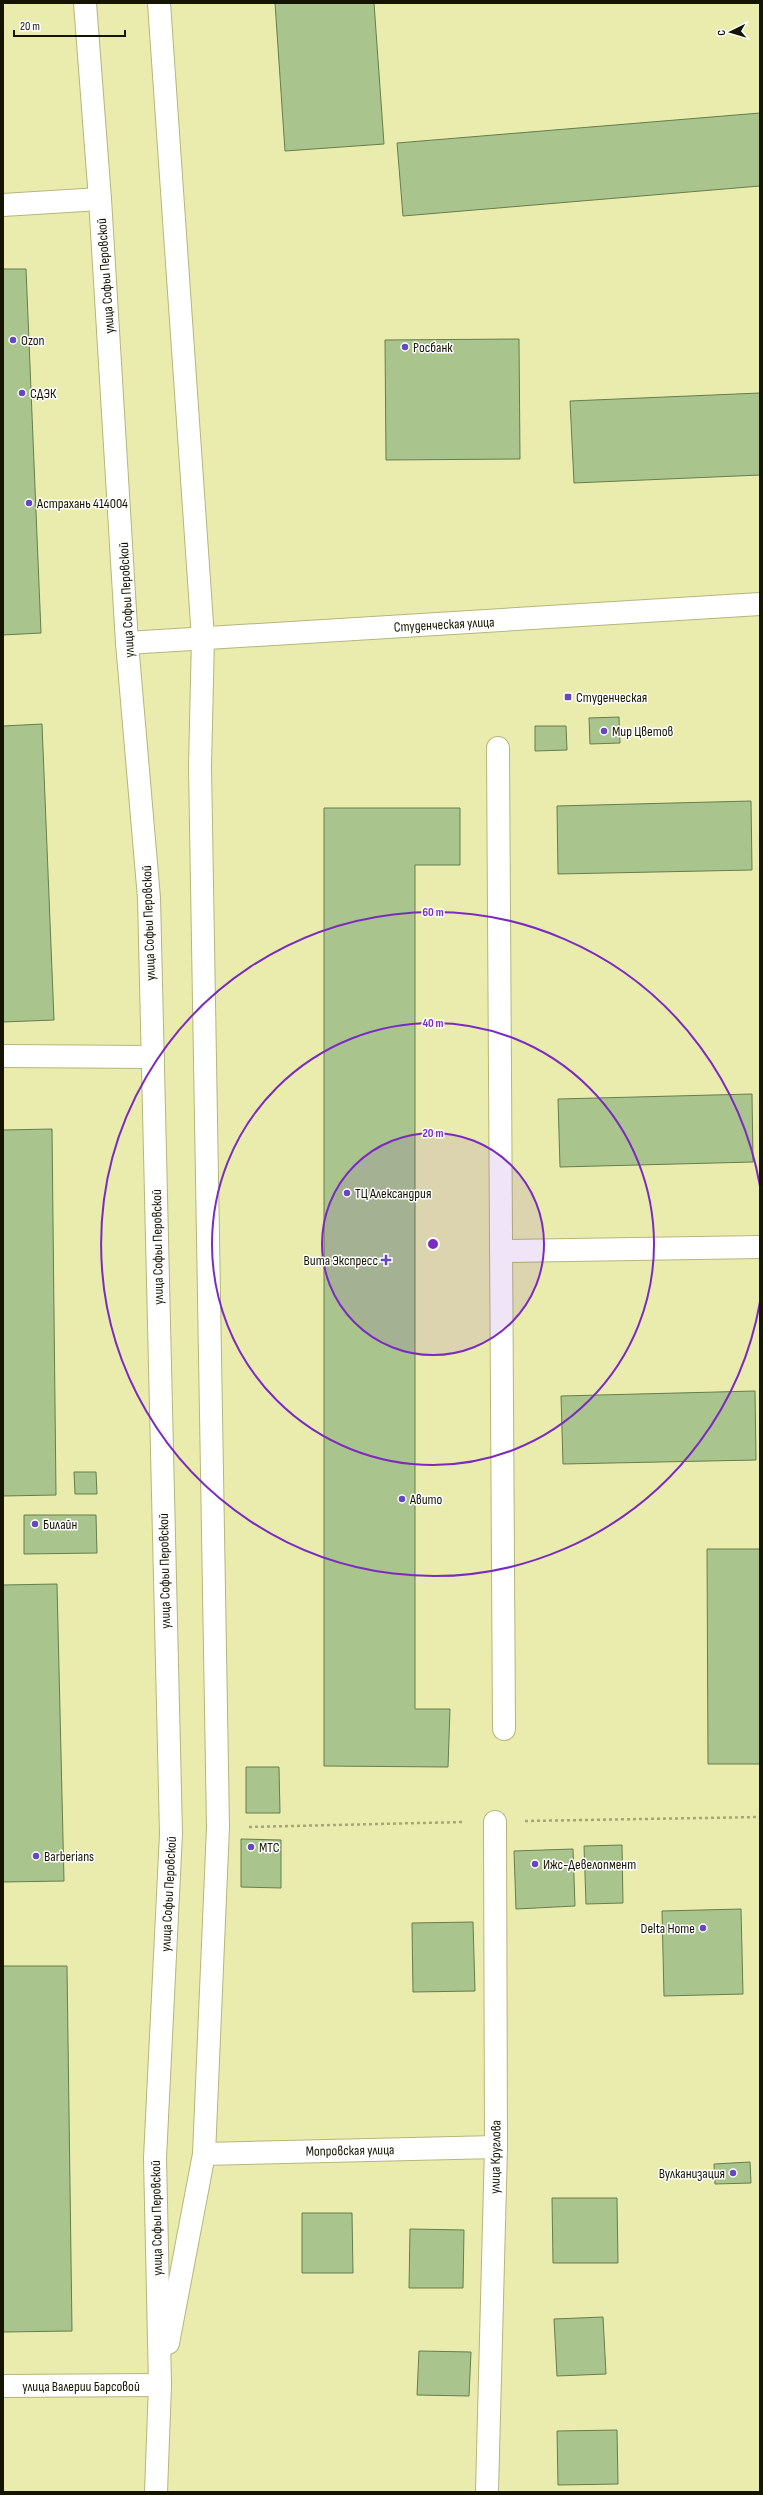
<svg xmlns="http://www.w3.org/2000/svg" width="763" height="2495" font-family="'Sofia Sans Condensed',sans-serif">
	<rect width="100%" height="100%" fill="#eaecae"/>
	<g fill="#aac48e" stroke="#667e4b">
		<path d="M 275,3 L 374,3 L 384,144 L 285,151 Z"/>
		<path d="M 760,113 L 760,186 L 403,216 L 397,143 Z"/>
		<path d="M 3,269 L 26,269 L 41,633 L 3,635 Z"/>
		<path d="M 519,339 L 520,459 L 386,460 L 385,340 Z"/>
		<path d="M 760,393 L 760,475 L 574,483 L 570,401 Z"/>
		<path d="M 619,717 L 620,743 L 590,744 L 589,718 Z"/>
		<path d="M 42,724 L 54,1020 L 3,1022 L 3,726 Z"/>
		<path d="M 535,726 L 566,726 L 567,750 L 535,751 Z"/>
		<path d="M 751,801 L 752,870 L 558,874 L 557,806 Z"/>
		<path d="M 324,808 L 460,808 L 460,865 L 415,865 L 415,1709 L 450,1709 L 448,1767 L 324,1766 Z"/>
		<path d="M 752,1094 L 753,1162 L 560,1167 L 558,1099 Z"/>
		<path d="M 52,1129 L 56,1495 L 3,1496 L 3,1130 Z"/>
		<path d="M 755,1391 L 756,1460 L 563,1464 L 561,1396 Z"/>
		<path d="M 74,1472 L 96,1472 L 97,1494 L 75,1494 Z"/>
		<path d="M 24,1515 L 96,1515 L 97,1553 L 24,1554 Z"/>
		<path d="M 707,1549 L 760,1549 L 760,1764 L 708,1764 Z"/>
		<path d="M 57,1584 L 64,1881 L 3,1882 L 3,1585 Z"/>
		<path d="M 246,1767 L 279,1767 L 280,1813 L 246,1813 Z"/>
		<path d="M 241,1839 L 281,1840 L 281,1888 L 241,1887 Z"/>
		<path d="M 622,1845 L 623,1903 L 586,1904 L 584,1846 Z"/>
		<path d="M 573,1849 L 575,1906 L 516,1909 L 514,1851 Z"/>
		<path d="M 741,1909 L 743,1994 L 664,1996 L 662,1911 Z"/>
		<path d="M 473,1922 L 475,1991 L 413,1992 L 412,1923 Z"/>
		<path d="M 3,1966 L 67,1966 L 72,2331 L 3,2332 Z"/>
		<path d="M 750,2162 L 751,2183 L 715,2184 L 714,2164 Z"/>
		<path d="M 552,2198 L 617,2198 L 618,2263 L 553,2263 Z"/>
		<path d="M 302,2213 L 352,2213 L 353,2273 L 302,2273 Z"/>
		<path d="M 410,2229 L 464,2230 L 463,2288 L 409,2288 Z"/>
		<path d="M 603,2317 L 606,2374 L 557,2376 L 554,2319 Z"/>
		<path d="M 419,2351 L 471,2352 L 469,2396 L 417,2395 Z"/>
		<path d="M 617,2430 L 618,2484 L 558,2485 L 557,2431 Z"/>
	</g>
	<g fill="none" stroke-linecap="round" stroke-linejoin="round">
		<defs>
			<g id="service">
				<path d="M 3,205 L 100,199"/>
				<path d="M 498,748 L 504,1729"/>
				<path d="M 3,1056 L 153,1057"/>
				<path d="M 501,1251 L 760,1247"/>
			</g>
			<g id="minor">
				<path d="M 204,2154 L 496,2147"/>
				<path d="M 3,2386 L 160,2385"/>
				<path d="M 487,2492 L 496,2147 L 495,1822"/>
			</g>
			<g id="secondary">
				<path d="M 127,643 L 149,898 L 171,1834 L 155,2158 L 160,2385 L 156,2492"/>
				<path d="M 168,2343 L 204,2154 L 218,1827 L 200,766 L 203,638"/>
			</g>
			<g id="primary">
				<path d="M 85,3 L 100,199 L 127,643 L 760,604"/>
				<path d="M 159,3 L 203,638"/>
			</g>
		</defs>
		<use href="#service" stroke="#b5b67b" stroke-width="24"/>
		<use href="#minor" stroke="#b5b67b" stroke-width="24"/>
		<use href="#secondary" stroke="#b5b67b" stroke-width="24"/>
		<use href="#primary" stroke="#b5b67b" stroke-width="24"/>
		<g stroke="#a4a675" stroke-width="2.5" stroke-dasharray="3 3" stroke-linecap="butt">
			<path d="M 525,1821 L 760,1817"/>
			<path d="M 249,1827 L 464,1822"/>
		</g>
		<use href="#service" stroke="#fff" stroke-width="22"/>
		<use href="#minor" stroke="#fff" stroke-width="22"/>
		<use href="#secondary" stroke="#fff" stroke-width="22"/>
		<use href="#primary" stroke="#fff" stroke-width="22"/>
	</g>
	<circle cx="433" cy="1244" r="111" fill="#7b2cbf" fill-opacity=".12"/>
	<g fill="none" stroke="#7b2cbf" stroke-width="2">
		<circle cx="433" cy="1244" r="111"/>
		<circle cx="433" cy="1244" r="221"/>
		<path d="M760 1302A332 332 0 1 1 760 1186"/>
	</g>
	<g fill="#6548c1" stroke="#fff" stroke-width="1.5">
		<circle cx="13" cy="340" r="4"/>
		<circle cx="405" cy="347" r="4"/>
		<circle cx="22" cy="393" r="4"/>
		<circle cx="29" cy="503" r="4"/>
		<rect x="564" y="693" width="8" height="8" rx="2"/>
		<circle cx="604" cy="731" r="4"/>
		<circle cx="347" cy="1193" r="4"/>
		<path d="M384 1254h4v4h4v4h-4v4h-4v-4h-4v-4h4z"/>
		<circle cx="402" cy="1499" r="4"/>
		<circle cx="35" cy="1524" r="4"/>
		<circle cx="251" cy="1847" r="4"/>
		<circle cx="36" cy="1856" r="4"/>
		<circle cx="535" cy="1864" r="4"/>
		<circle cx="703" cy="1928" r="4"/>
		<circle cx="733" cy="2173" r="4"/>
	</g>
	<g text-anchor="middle" stroke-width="3" stroke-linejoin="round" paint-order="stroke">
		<g font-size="14" fill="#141400" stroke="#fff">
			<text transform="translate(105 276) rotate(-94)" y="5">улица Софьи Перовской</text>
			<text transform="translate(126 600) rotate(-93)" y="5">улица Софьи Перовской</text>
			<text transform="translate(444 624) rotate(-3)" y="5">Студенческая улица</text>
			<text transform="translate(148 923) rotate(-92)" y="5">улица Софьи Перовской</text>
			<text transform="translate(157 1247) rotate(-91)" y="5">улица Софьи Перовской</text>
			<text transform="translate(164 1571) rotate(-91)" y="5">улица Софьи Перовской</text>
			<text transform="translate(168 1894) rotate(-87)" y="5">улица Софьи Перовской</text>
			<text transform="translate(350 2150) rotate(-1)" y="5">Мопровская улица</text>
			<text transform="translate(495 2157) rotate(-89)" y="5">улица Круглова</text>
			<text transform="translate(156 2218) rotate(-91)" y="5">улица Софьи Перовской</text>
			<text x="81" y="2391">улица Валерии Барсовой</text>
		</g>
		<g font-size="14" fill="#141400" stroke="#fff" text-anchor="start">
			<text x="21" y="345">Ozon</text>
			<text x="413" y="352">Росбанк</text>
			<text x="30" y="398">СДЭК</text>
			<text x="37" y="508">Астрахань 414004</text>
			<text x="576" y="702">Студенческая</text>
			<text x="612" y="736">Мир Цветов</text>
			<text x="355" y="1198">ТЦ Александрия</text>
			<text x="378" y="1265" text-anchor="end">Вита Экспресс</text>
			<text x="410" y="1504">Авито</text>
			<text x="43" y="1529">Билайн</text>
			<text x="259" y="1852">МТС</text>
			<text x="44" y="1861">Barberians</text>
			<text x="543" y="1869">Ижс-Девелопмент</text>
			<text x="695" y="1933" text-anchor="end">Delta Home</text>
			<text x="725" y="2178" text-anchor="end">Вулканизация</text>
		</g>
	</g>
	<circle cx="433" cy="1244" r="6" fill="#7b2cbf" stroke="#fff" stroke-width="2"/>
	<g font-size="12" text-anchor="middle" font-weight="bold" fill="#7b2cbf" stroke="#fff" stroke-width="3" stroke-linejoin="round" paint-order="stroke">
		<text x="433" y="916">60 m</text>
		<text x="433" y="1027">40 m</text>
		<text x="433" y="1137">20 m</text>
	</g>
	<rect width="763" height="2495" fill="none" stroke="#141400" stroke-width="8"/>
	<g transform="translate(731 32) rotate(265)" stroke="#ffffff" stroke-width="3" paint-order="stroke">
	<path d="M0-3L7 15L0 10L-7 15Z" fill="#141400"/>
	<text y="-6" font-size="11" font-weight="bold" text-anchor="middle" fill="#141400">С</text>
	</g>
	<path d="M14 30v6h111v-6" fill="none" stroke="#141400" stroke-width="2"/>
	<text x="20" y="30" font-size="12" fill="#141400" stroke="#ffffff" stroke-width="3" paint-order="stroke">20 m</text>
</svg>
